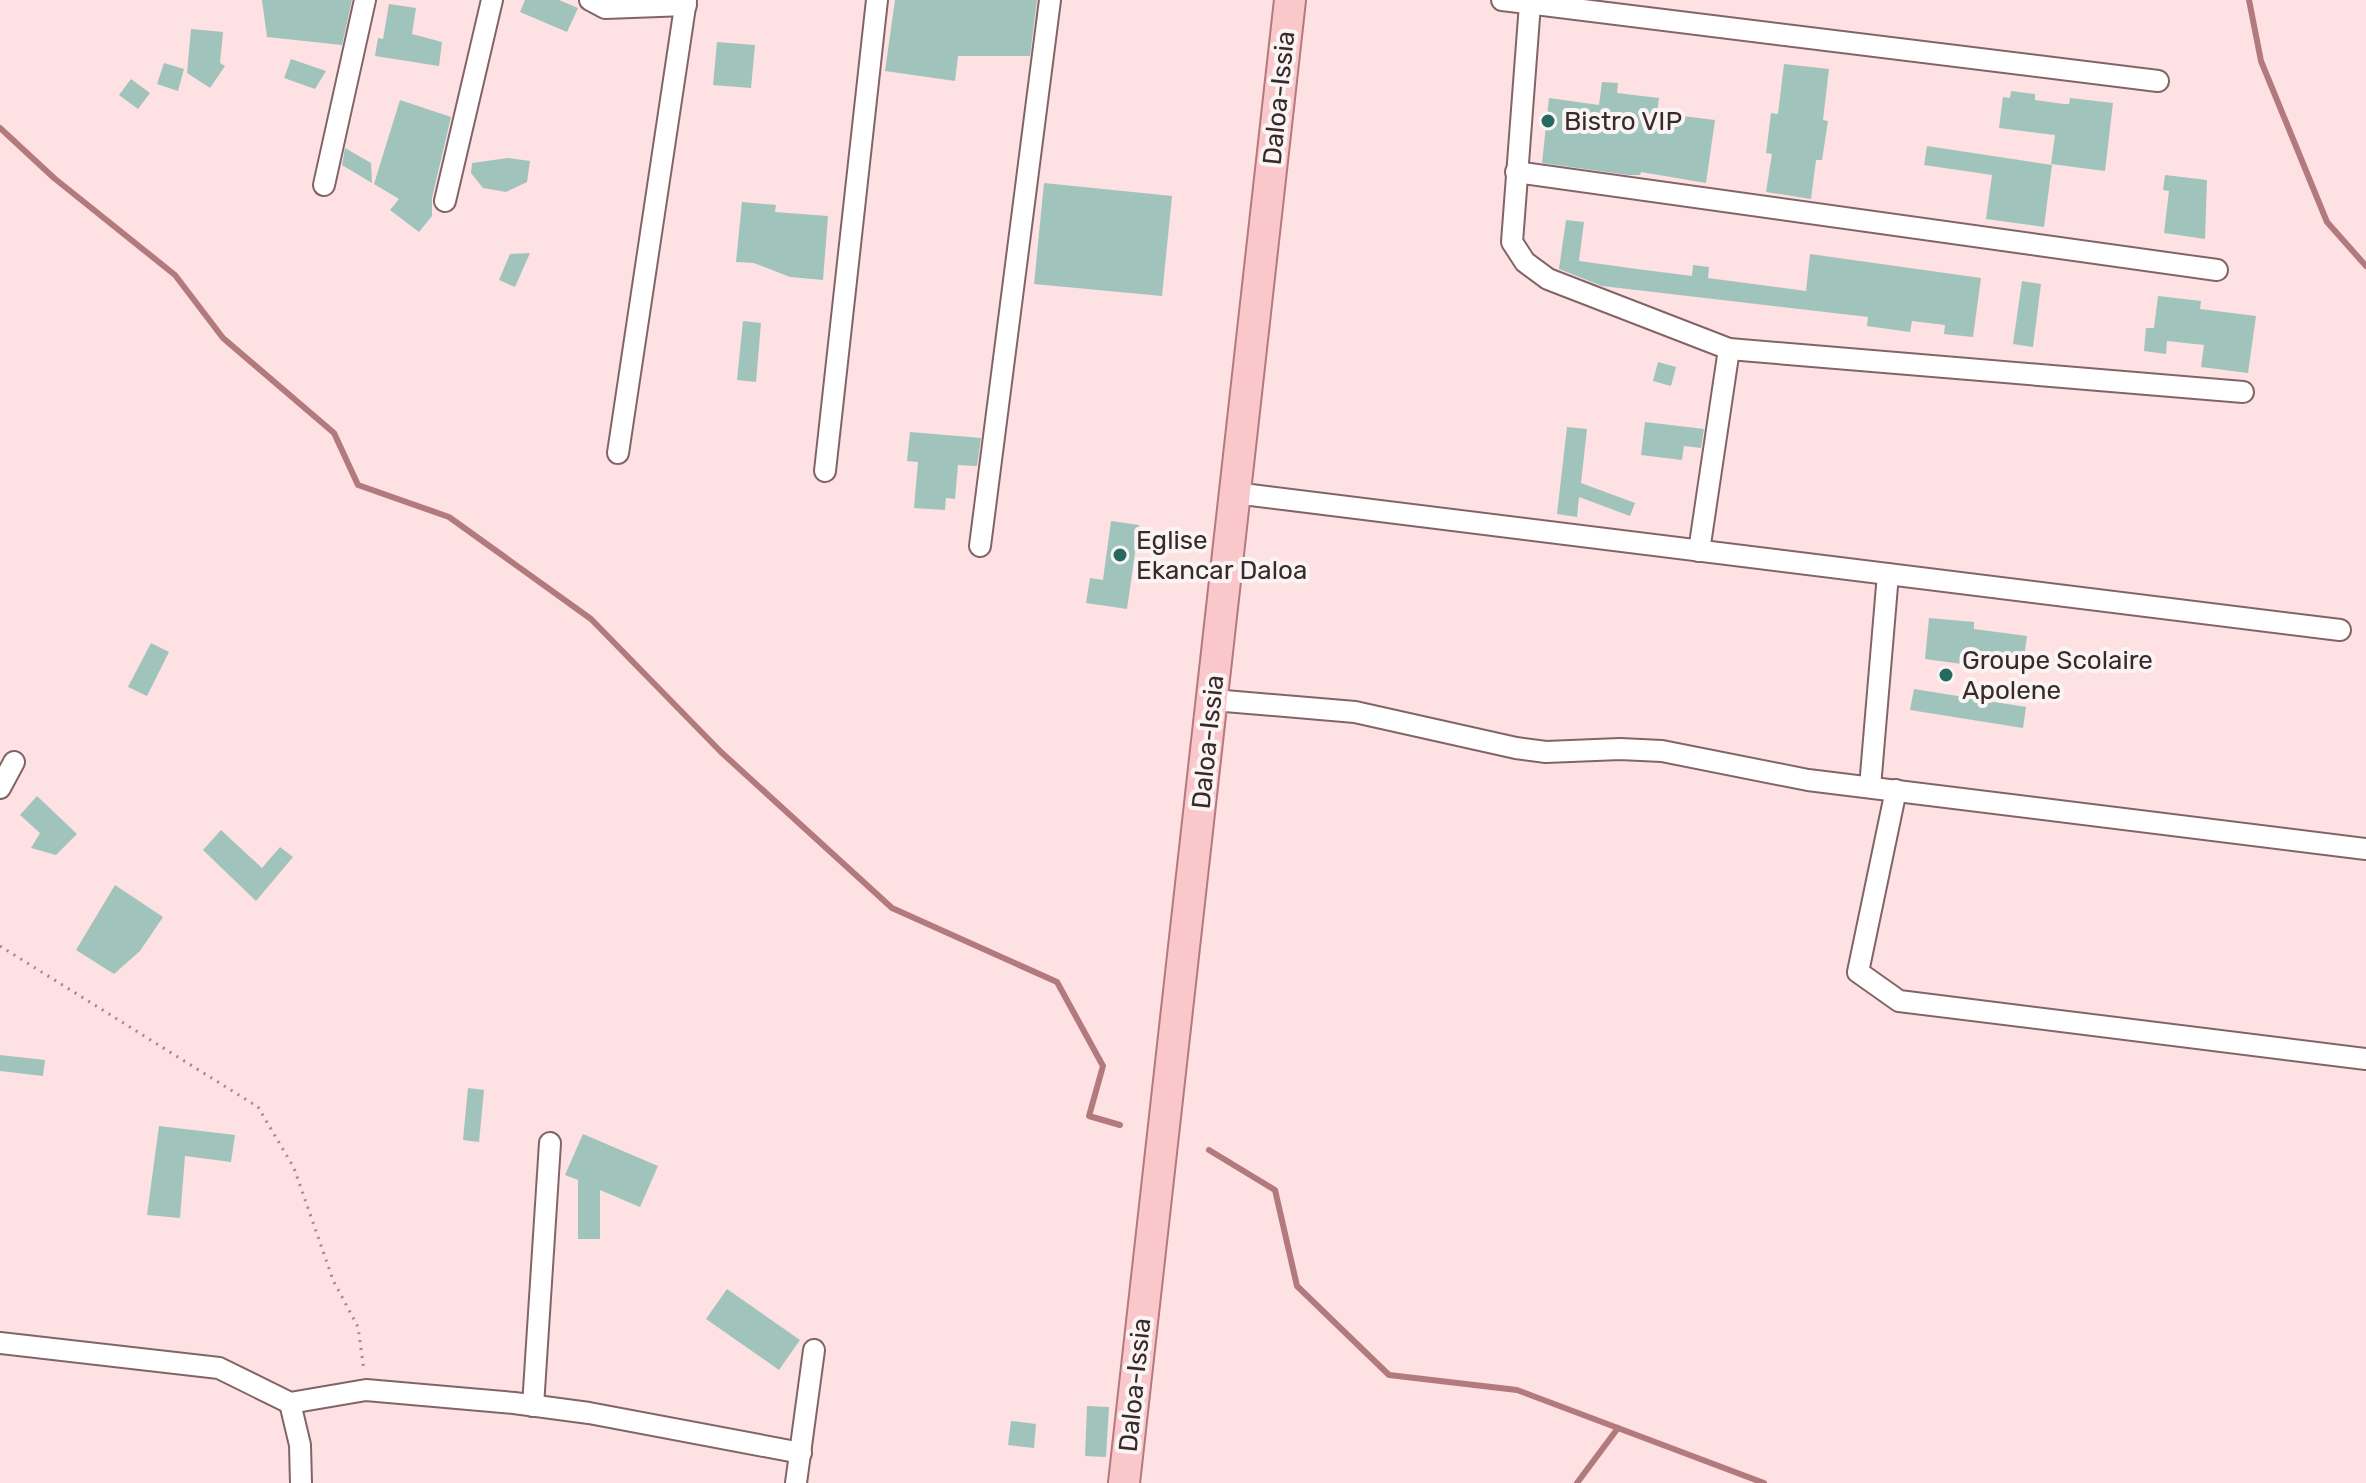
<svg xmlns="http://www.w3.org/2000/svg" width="2366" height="1483" viewBox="0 0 2366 1483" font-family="Rubik,sans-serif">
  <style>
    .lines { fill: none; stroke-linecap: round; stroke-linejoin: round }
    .stream { stroke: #b37a7e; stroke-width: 6 }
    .building { fill: #a0c4bc }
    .street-casing { stroke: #836466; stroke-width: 24 }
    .primary-casing { stroke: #b4797d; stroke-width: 34 }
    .path { stroke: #9f898a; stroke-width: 3; stroke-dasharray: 2 6; stroke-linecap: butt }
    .street { stroke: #fff; stroke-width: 20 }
    .primary { stroke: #fac8cb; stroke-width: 30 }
    .poi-dot { fill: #246a5f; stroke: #fbf4f4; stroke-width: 3 }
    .labels { text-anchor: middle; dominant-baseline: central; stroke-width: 8; stroke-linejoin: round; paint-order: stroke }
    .street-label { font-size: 26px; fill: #382a2b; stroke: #fbf4f4 }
    .poi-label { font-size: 26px; fill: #382a2b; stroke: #fbf4f4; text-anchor: start }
  </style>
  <rect width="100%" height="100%" fill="#fee1e2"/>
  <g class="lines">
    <g class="stream">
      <polyline points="2249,0 2261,61 2327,222 2366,266"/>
      <polyline points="0,128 54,178 175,275 223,338 334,433 358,485 449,517 591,619 721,752 892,908 1057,982 1103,1066 1089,1116 1120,1125"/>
      <polyline points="1209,1150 1275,1190 1297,1286 1389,1375 1517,1390 1764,1483"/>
      <polyline points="1577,1483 1618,1428"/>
    </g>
  </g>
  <g class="building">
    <polygon points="262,0 352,0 342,45 267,37"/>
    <polygon points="525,0 559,0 578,8 567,32 520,12"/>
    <polygon points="895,0 1037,0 1030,56 958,56 955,81 885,71"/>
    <polygon points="389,4 416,8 412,34 442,42 439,66 375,56 378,38 383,39"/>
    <polygon points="191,29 223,32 220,63 225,66 210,88 187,73"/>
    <polygon points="717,42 755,45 751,88 713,85"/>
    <polygon points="291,59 326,71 315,89 284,78"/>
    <polygon points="164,63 184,69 178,91 157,84"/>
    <polygon points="1784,64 1829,69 1823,120 1828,121 1822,160 1816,160 1811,199 1766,192 1772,154 1766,153 1771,113 1778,114"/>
    <polygon points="131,79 150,93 138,109 119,95"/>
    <polygon points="1602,82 1618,83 1617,93 1659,98 1657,113 1715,120 1706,183 1641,172 1640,175 1628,175 1542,163 1549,98 1599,105"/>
    <polygon points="2011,91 2035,94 2035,100 2064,104 2069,104 2070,98 2113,103 2105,171 2051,164 2055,135 1999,128 2003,97 2010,98"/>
    <polygon points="400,100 451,117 432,198 432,216 419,232 390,210 399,199 374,184"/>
    <polygon points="1927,146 2052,165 2044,227 1986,219 1992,175 1924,165"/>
    <polygon points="345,148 371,163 372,183 342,165"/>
    <polygon points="508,158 530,161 527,182 506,192 483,188 471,173 472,163"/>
    <polygon points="2165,175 2207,180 2205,239 2164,233 2169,191 2163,190"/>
    <polygon points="1044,183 1172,196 1162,296 1034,284"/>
    <polygon points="742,202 776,205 775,212 828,216 823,280 790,277 754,263 736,262"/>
    <polygon points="1566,220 1584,222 1579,261 1637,269 1692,276 1693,265 1709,267 1708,278 1806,291 1810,254 1981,278 1973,337 1944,334 1945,325 1912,321 1910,332 1867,326 1868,317 1602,286 1559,269"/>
    <polygon points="530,253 515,287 499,280 510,254"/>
    <polygon points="2022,281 2041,284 2033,347 2013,344"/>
    <polygon points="2158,296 2201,301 2200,309 2256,316 2248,373 2201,367 2204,345 2167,341 2166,354 2144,351 2146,328 2154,328"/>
    <polygon points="743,321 761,323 756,382 737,380"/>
    <polygon points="1658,362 1676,367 1671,386 1653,381"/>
    <polygon points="1645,422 1704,429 1701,448 1684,446 1682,460 1641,455"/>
    <polygon points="1567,427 1587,429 1581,483 1635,503 1630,516 1579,497 1577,517 1557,514"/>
    <polygon points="910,432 981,438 977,466 958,465 955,499 946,498 945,510 914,508 918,462 907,461"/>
    <polygon points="1111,521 1139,525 1127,609 1086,603 1090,578 1103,580"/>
    <polygon points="1929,618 1974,622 1974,629 2027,636 2022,672 1925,659"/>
    <polygon points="151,643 169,652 147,696 128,687"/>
    <polygon points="1914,689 2026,707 2023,728 1910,710"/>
    <polygon points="37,796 77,834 56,855 31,848 40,833 20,815"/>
    <polygon points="221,830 262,868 280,847 293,857 256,901 203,850"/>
    <polygon points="115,885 163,917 140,951 114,974 76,950"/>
    <polygon points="0,1055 45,1060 43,1076 0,1071"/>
    <polygon points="468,1088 484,1090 479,1142 463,1140"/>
    <polygon points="159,1126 235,1135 231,1162 185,1156 180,1218 147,1215"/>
    <polygon points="583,1134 658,1166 640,1207 600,1190 600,1239 578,1239 578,1180 565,1175"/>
    <polygon points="727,1289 800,1340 779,1370 706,1319"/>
    <polygon points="1087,1406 1109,1407 1106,1457 1085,1456"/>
    <polygon points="1011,1421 1036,1424 1034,1448 1008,1445"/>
  </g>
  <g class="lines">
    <g class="street-casing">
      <g id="street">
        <polyline points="590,0 605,8 686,5"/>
        <polyline points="1502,0 2158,81"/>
        <polyline points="1530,4 1512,242 1525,262 1548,279 1729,349 2243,392"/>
        <polyline points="1516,172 2217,270"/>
        <polyline points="324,185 365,0"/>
        <polyline points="445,201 492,0"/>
        <polyline points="618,453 686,0"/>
        <polyline points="825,471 877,0"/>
        <polyline points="1235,493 2340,630"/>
        <polyline points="980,546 1050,0"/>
        <polyline points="1699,551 1729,349"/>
        <polyline points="1213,700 1355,712 1516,748 1546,752 1620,749 1662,751 1808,780 2366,849"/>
        <polyline points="1870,787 1888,574"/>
        <polyline points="0,788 14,762"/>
        <polyline points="1896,790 1858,972 1899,1001 2366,1059"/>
        <polyline points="0,1343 219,1368 290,1403 366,1390 514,1403 589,1413 801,1453"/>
        <polyline points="290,1403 300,1445 301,1483"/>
        <polyline points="533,1406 550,1143"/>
        <polyline points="796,1483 814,1350"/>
      </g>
    </g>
    <g class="primary-casing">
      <polyline id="primary" points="1124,1483 1290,0"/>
    </g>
    <polyline class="path" points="0,946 258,1107 294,1168 333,1280 358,1327 364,1371"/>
    <use href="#street" class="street"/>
    <use href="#primary" class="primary"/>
  </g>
  <g class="poi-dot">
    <circle cx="1548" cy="121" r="8"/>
    <circle cx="1120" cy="555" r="8"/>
    <circle cx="1946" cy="675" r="8"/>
  </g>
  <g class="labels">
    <g class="street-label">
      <text transform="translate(1279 98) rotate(-84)">Daloa-Issia</text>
      <text transform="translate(1208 742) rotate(-84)">Daloa-Issia</text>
      <text transform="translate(1135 1385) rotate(-84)">Daloa-Issia</text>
    </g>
    <g class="poi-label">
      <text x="1564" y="121">Bistro VIP</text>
      <text x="1136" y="540">Eglise<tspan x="1136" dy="30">Ekancar Daloa</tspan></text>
      <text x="1962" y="660">Groupe Scolaire<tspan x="1962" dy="30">Apolene</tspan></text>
    </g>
  </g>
</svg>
